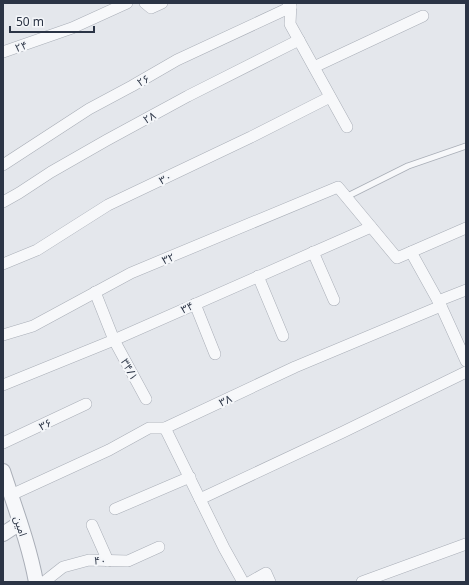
<svg xmlns="http://www.w3.org/2000/svg" width="469" height="585" viewBox="0 0 469 585" font-family="'Noto Sans','Noto Sans Arabic',sans-serif">
  <style>
    .lines { fill: none; stroke-linecap: round; stroke-linejoin: round }
    .service-casing { stroke: #a9aeb7; stroke-width: 7 }
    .minor-casing { stroke: #a9aeb7; stroke-width: 12 }
    .tertiary-casing { stroke: #a9aeb7; stroke-width: 16 }
    .service { stroke: #f7f8fa; stroke-width: 5.5 }
    .minor { stroke: #f7f8fa; stroke-width: 11 }
    .tertiary { stroke: #f7f8fa; stroke-width: 14 }
    .labels { text-anchor: middle; dominant-baseline: central; stroke-width: 4; stroke-linejoin: round; paint-order: stroke }
    .street-label { font-size: 11px; fill: #2b3445; stroke: #f4f6f9 }
  </style>
  <rect width="100%" height="100%" fill="#e4e7ec"/>
  <g class="lines">
    <g class="service-casing">
      <polyline id="service" points="346,197 408,166 466,146"/>
    </g>
    <g class="minor-casing">
      <g id="minor">
        <polyline points="145,3 151,8 162,3"/>
        <polyline points="291,3 290,24 347,127"/>
        <polyline points="3,52 72,28 127,3"/>
        <polyline points="314,67 423,16"/>
        <polyline points="3,165 89,109 132,86 177,60 291,7 288,3"/>
        <polyline points="3,202 19,193 51,172 107,140 188,96 299,40"/>
        <polyline points="313,252 334,300"/>
        <polyline points="411,252 441,306 466,361"/>
        <polyline points="3,264 37,250 108,205 251,137 330,97"/>
        <polyline points="258,276 283,336"/>
        <polyline points="95,292 114,340 146,399"/>
        <polyline points="438,301 466,290"/>
        <polyline points="195,304 215,354"/>
        <polyline points="3,335 33,326 131,273 338,187 397,258 466,228"/>
        <polyline points="3,385 114,340 371,227"/>
        <polyline points="165,428 224,548 243,582"/>
        <polyline points="3,443 86,404"/>
        <polyline points="11,495 109,450 149,428 165,428 295,367 441,306"/>
        <polyline points="200,499 343,432 466,372"/>
        <polyline points="115,509 190,477"/>
        <polyline points="92,525 108,561"/>
        <polyline points="44,582 63,567 89,560 128,561 159,547"/>
        <polyline points="250,582 266,573 270,582"/>
        <polyline points="362,582 466,544"/>
      </g>
    </g>
    <g class="tertiary-casing">
      <g id="tertiary">
        <path d="M3,471C15,508 29,544 36,582"/>
        <polyline points="3,534 20,523"/>
      </g>
    </g>
    <use href="#service" class="service"/>
    <use href="#minor" class="minor"/>
    <use href="#tertiary" class="tertiary"/>
  </g>
  <g class="labels">
    <g class="street-label">
      <text transform="translate(21 46) rotate(-19)">۲۴</text>
      <text transform="translate(143 80) rotate(-30)">۲۶</text>
      <text transform="translate(149 117) rotate(-29)">۲۸</text>
      <text transform="translate(165 178) rotate(-25)">۳۰</text>
      <text transform="translate(168 258) rotate(-23)">۳۲</text>
      <text transform="translate(187 307) rotate(-24)">۳۴</text>
      <text transform="translate(130 369) rotate(61)">۳۴/۱</text>
      <text transform="translate(225 400) rotate(-25)">۳۸</text>
      <text transform="translate(45 424) rotate(-25)">۳۶</text>
      <text transform="translate(21 526) rotate(73)">امین</text>
      <text transform="translate(100 560) rotate(1)">۴۰</text>
    </g>
  </g>
  <rect width="469" height="585" fill="none" stroke="#2b3445" stroke-width="8"/>
  <path d="M10 26v6h84v-6" fill="none" stroke="#2b3445" stroke-width="2"/>
  <text x="16" y="26" font-size="12" fill="#2b3445" stroke="#f4f6f9" stroke-width="3" paint-order="stroke">50 m</text>
</svg>
